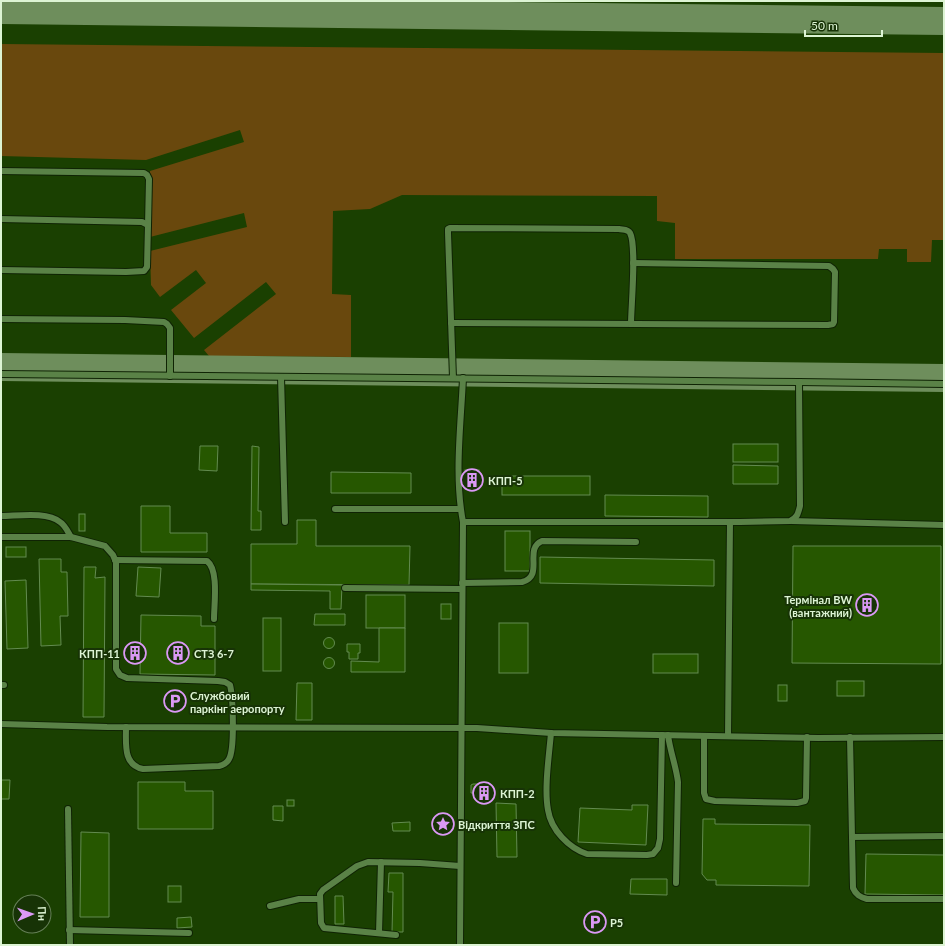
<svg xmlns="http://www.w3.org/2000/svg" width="945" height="946" viewBox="0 0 945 946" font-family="Lato,sans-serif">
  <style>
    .green { fill: #69480d }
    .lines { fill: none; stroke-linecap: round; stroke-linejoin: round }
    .taxiway { stroke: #6e8e5c; stroke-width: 28 }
    .building { fill: #265700; stroke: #638b50 }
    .lane-casing { stroke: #0f2304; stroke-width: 8 }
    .lane { stroke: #5a8247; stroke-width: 6 }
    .labels { text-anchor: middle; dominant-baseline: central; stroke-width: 4; stroke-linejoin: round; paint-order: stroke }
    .poi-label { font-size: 11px; font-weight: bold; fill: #ddf4d4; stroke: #173306; text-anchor: start }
  </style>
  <rect width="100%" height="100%" fill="#1a4001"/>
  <polygon class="green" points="1,44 944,53 944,240 932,240 931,262 907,262 907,249 879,249 878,259 675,259 675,223 657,221 657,196 402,195 370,209 333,211 332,294 351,295 351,357 209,356 204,350 276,294 266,282 194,338 171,310 206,283 196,270 160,297 151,285 150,251 247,227 244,213 150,237 150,171 244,142 240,130 146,160 1,156"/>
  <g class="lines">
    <g class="taxiway">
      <polyline points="1,10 944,21"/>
      <polyline points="1,367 944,378"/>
    </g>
  </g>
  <g class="building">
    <rect x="733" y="444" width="45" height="18"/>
    <polygon points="200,446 218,446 217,471 199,470"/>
    <polygon points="252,446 259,447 258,511 261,511 261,530 251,530"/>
    <polygon points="733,465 778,466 778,484 733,484"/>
    <rect x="465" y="470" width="14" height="19"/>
    <polygon points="331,472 411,473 411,493 331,493"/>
    <rect x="502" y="476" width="88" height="19"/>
    <polygon points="605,495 708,496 708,517 605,516"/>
    <polygon points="141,506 170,506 170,533 207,533 207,552 141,552"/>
    <rect x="79" y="514" width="6" height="17"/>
    <polygon points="297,520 316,520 316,546 410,546 409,585 251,584 251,544 297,544"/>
    <rect x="505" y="531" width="25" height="40"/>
    <polygon points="793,546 941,546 941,664 792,663"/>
    <rect x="6" y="547" width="20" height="10"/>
    <polygon points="540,557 714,560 714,586 540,583"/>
    <polygon points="39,559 61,559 61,572 67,572 68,616 60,616 61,645 41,646"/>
    <polygon points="84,567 96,567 95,578 105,577 104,717 83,717"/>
    <polygon points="138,567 161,568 159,597 136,596"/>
    <polygon points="26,580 28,648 7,649 5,581"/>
    <polygon points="251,584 342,585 341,609 330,609 330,591 251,590"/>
    <rect x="366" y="595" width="39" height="33"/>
    <rect x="441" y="604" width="10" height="15"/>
    <polygon points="315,614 345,614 345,625 314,625"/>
    <polygon points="141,615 201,616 201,626 215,626 215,675 140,674"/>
    <rect x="263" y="618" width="18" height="53"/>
    <rect x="499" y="623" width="29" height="50"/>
    <polygon points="379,628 405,628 405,672 351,672 351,661 379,662"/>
    <circle cx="329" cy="643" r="5.5"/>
    <rect x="130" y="644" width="10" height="18"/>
    <polygon points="347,644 360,644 360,653 358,653 358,659 349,659 349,652 347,652"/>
    <rect x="653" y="654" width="45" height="19"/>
    <circle cx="329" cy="663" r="5.5"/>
    <rect x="837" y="681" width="27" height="15"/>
    <polygon points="297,683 312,683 312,720 296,720"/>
    <rect x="778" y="685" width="9" height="16"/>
    <polygon points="1,780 10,780 9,799 1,799"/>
    <polygon points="138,782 185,782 185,791 213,791 213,829 138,829"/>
    <polygon points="473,784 487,784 488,801 480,801 480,793 471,793 471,785"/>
    <rect x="287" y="800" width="7" height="6"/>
    <polygon points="496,803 516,804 517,857 497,857"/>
    <polygon points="632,805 648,805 646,845 578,842 580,808 632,810"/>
    <polygon points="273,806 283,806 283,821 273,820"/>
    <polygon points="703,819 715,819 715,824 810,825 809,886 716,885 716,880 707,880 702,874"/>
    <polygon points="410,822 410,831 393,831 392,823"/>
    <polygon points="81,832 109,833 109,917 80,917"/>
    <polygon points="866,854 944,855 944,895 865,894"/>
    <polygon points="389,873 403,873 403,932 392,932 393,892 388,892"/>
    <polygon points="631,879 667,879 667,895 630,894"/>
    <rect x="168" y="886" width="13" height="16"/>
    <polygon points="335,896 343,896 344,924 335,924"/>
    <polygon points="191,917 192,927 177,928 177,918"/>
  </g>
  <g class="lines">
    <g class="lane-casing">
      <g id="lane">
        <polyline points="1,171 144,173 147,175 149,179 148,225"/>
        <polyline points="1,219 142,222 148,225 147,267 144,271 126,272 1,270"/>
        <polyline points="1,319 125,320 164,322 167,324 170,328 170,376"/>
        <polyline points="451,323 828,325 833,324 834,322 835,272 833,269 829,266 633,263"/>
        <path d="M1,374L799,382L800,506C798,514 797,518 790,521L740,522H463"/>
        <polyline points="281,377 285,522"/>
        <path d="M453,378L448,233V229L450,228L619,229C623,230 628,229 630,233C637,246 631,307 631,324"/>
        <polyline points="799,382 944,384"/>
        <polyline points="335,509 460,509"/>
        <path d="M1,516C17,516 47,511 60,522C65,525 68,532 71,537"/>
        <polyline points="792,521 944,525"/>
        <path d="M1,537H71L105,546L113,555L116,562V669L120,675L127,678L218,681L225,682L230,685C233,697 235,749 229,759C227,763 223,765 219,766L143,769C123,765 126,744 126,727"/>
        <path d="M115,560L207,561C219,570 214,604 214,619"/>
        <path d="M462,583L522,582C545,576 523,549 542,541L636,542"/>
        <polyline points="345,588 462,589"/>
        <polyline points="1,685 4,685"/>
        <polyline points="1,724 107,727 477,728 551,733 818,738 944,737"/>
        <path d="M551,733C549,756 544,789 548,810C551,830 569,848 587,854L647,855L653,854L658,848L660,839L662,735"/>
        <path d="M668,735C670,751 676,766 678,782L676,883"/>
        <polyline points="704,736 704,793 706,799 715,801 797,803 805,801 806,798 807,737"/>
        <polyline points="728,736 730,522"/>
        <path d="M850,737L853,888C856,895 860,897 867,899H944"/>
        <polyline points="68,809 70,945"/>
        <polyline points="852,837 944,836"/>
        <polyline points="270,906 299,899 319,899"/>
        <polyline points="69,930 189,933"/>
        <polyline points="379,933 381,862"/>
        <polyline points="396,935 324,928 321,923 320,894 323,890 357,866 368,862 420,863 460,866"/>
        <path d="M460,945L463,522C454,475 461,425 463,378"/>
      </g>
    </g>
    <use href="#lane" class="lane"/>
  </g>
  <defs>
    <g id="building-ring" transform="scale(1.15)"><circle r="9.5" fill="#173306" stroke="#db99f5" stroke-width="1.5"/><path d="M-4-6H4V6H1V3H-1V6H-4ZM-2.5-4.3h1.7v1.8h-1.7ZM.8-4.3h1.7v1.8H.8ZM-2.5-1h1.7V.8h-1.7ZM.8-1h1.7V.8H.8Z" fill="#db99f5"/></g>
    <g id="parking-ring" transform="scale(1.15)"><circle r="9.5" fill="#173306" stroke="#db99f5" stroke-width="1.5"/><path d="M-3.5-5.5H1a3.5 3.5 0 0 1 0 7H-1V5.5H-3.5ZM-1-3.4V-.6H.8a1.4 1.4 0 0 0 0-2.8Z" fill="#db99f5"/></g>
    <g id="sight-ring" transform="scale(1.15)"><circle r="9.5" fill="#173306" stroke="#db99f5" stroke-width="1.5"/><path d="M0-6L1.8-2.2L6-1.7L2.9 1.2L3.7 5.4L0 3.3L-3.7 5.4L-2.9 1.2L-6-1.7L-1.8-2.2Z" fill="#db99f5"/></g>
  </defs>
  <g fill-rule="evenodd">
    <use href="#building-ring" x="472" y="480"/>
    <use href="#building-ring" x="867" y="605"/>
    <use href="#building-ring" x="135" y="653"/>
    <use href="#building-ring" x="178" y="653"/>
    <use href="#parking-ring" x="175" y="701"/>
    <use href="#building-ring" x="484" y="793"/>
    <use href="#sight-ring" x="443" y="824"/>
    <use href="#parking-ring" x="595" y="922"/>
  </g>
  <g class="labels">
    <g class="poi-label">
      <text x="488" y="480">КПП-5</text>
      <text x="852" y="599" text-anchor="end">Термінал BW<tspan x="852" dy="13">(вантажний)</tspan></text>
      <text x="120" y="653" text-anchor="end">КПП-11</text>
      <text x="194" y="653">СТЗ 6-7</text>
      <text x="190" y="695">Службовий<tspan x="190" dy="13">паркінг аеропорту</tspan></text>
      <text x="500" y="793">КПП-2</text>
      <text x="458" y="824">Відкриття ЗПС</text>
      <text x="610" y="922">P5</text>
    </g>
  </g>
  <rect width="945" height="946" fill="none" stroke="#ddf4d4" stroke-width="4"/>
  <g transform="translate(32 914) rotate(88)"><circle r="19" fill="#173306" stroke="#668058"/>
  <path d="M0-3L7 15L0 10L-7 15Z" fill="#db99f5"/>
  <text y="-6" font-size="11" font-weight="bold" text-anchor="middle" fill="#ddf4d4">Пн</text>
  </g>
  <path d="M805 30v6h77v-6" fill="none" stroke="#ddf4d4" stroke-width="2"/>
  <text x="811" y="30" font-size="12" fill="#ddf4d4" stroke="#173306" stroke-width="3" paint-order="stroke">50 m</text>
</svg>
